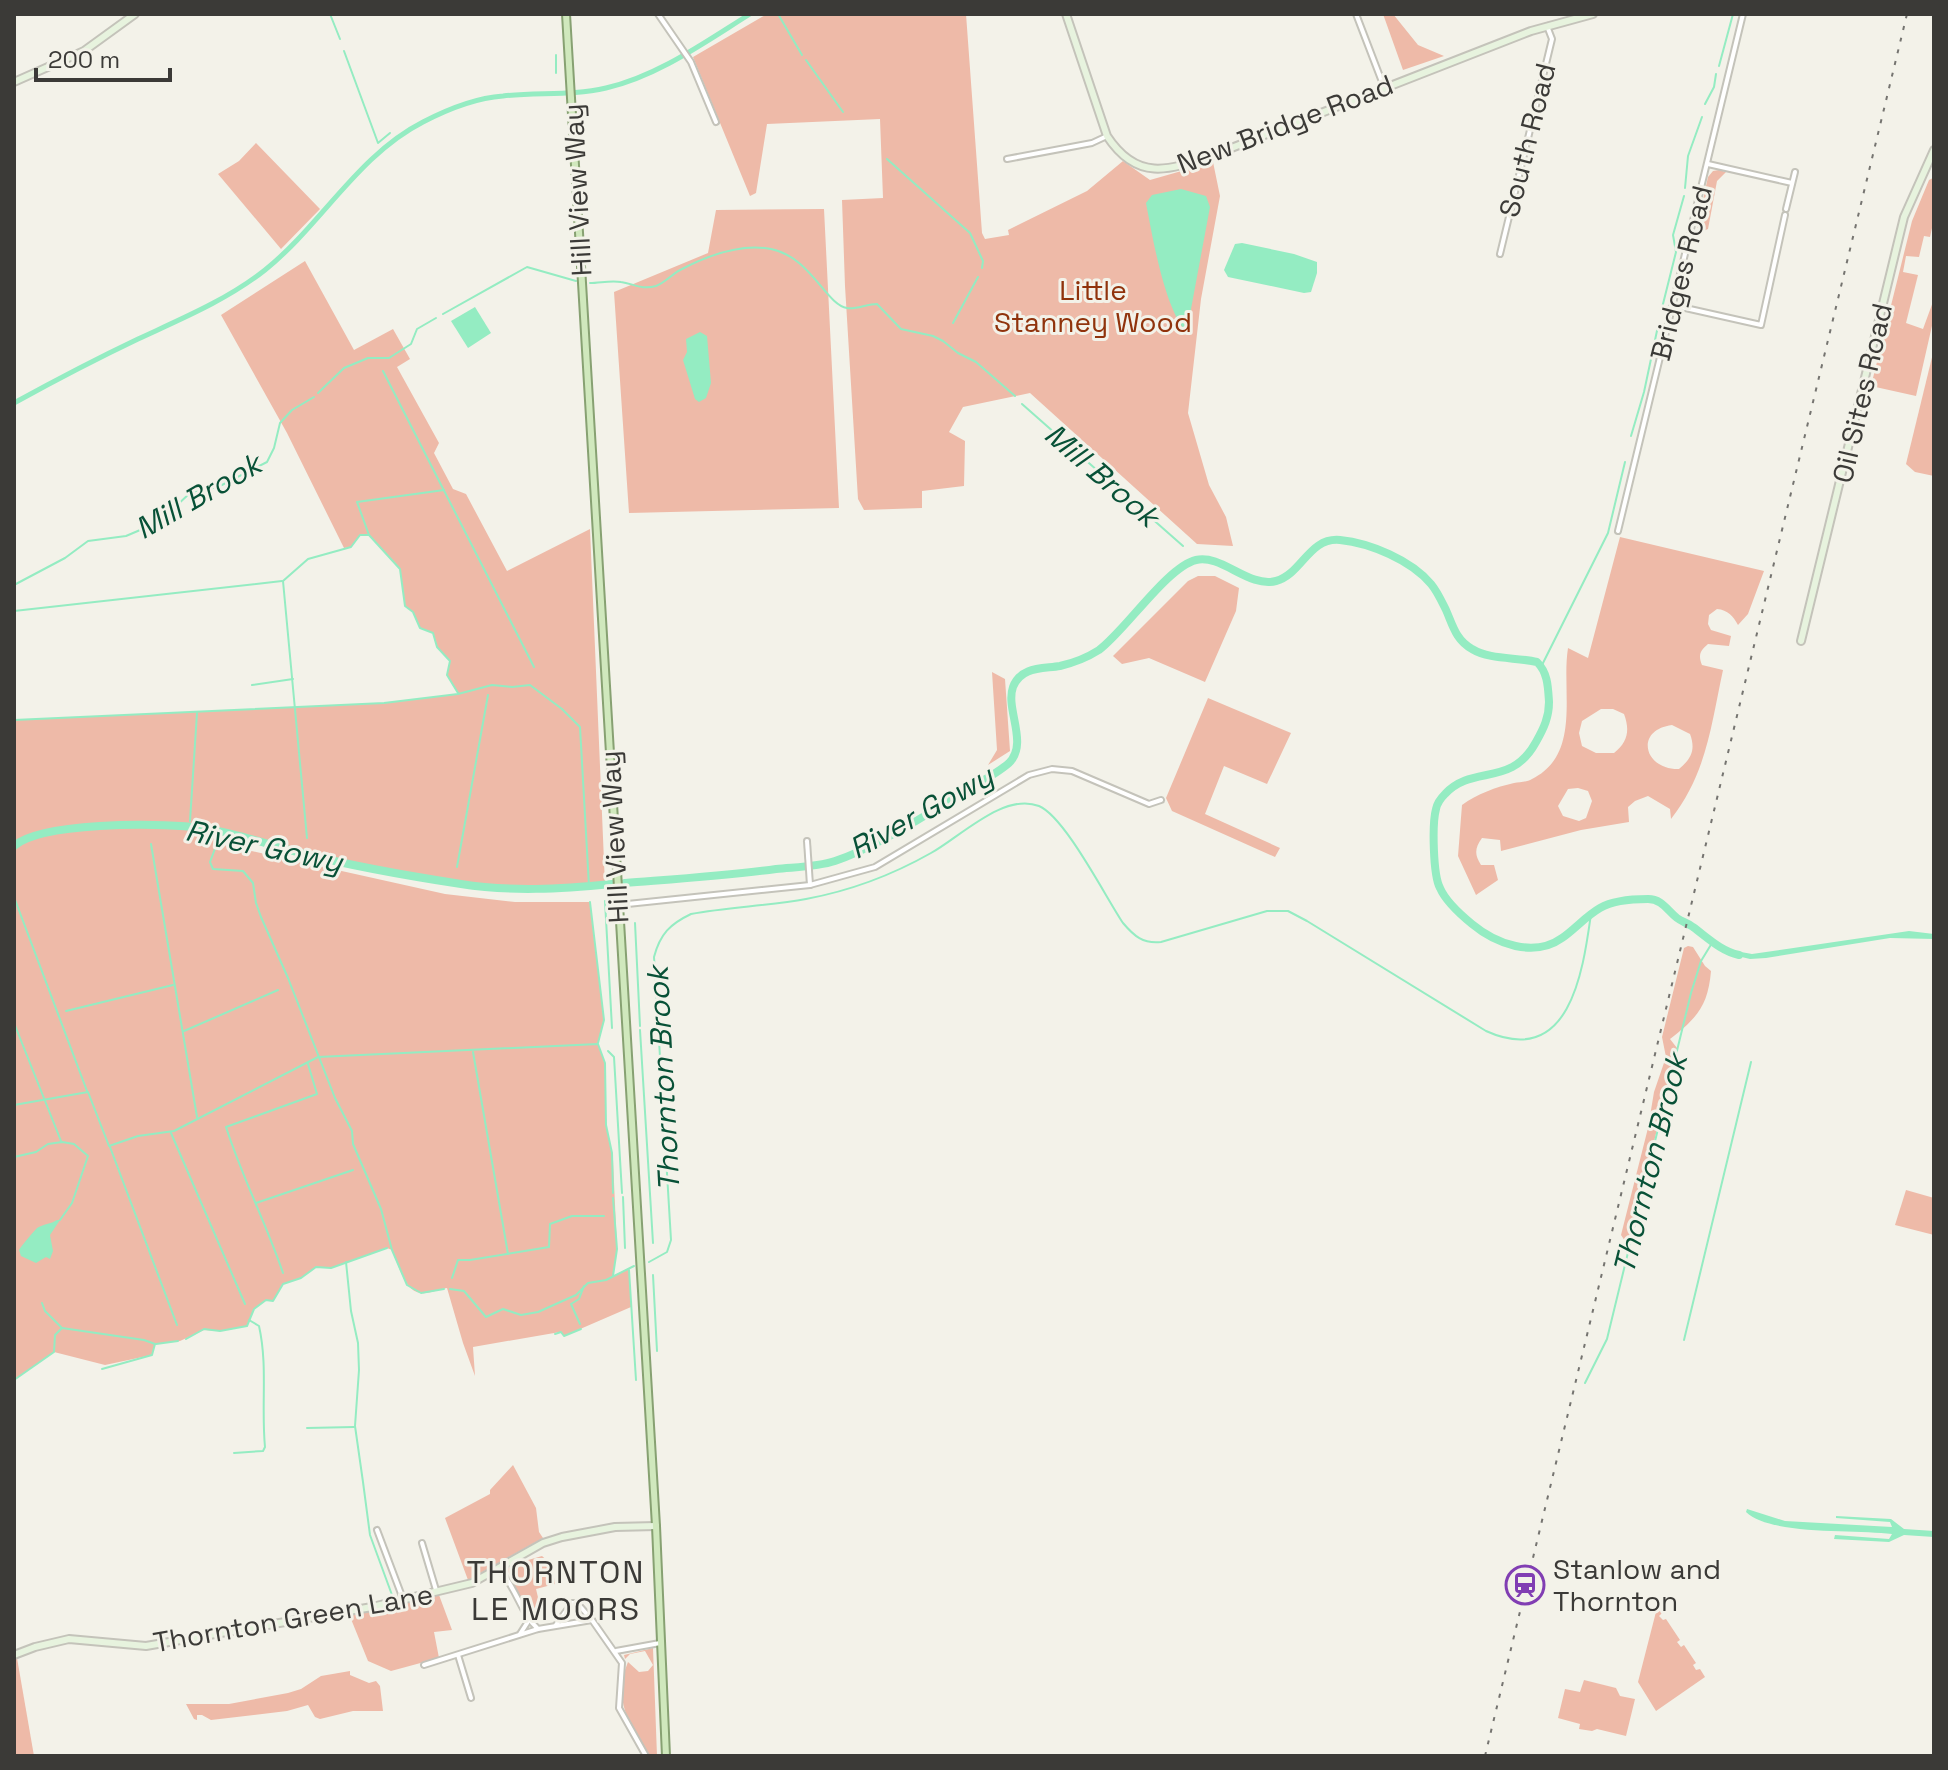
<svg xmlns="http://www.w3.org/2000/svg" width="1948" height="1770" viewBox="0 0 1948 1770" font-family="'Space Grotesk',sans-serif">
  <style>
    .green { fill: #eebaa8; fill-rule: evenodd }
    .water { fill: #94ecc2 }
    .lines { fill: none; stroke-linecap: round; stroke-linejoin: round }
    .stream { stroke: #94ecc2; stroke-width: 2 }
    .canal { stroke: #94ecc2; stroke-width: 5 }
    .river { stroke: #94ecc2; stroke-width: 8 }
    .street-casing { stroke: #c4c3ba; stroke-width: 8 }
    .secondary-casing { stroke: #c4c3ba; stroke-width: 10 }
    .primary-casing { stroke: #87a172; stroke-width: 10 }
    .street { stroke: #fff; stroke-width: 4 }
    .secondary { stroke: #e7f3de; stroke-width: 6 }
    .primary { stroke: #d0e8bd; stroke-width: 6 }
    .rail { stroke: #757470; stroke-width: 2; stroke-dasharray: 4 8; stroke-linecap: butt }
    .labels { text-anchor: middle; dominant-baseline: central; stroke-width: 6; stroke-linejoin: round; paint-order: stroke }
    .street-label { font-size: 28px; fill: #3b3a37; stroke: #f3f2e9 }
    .park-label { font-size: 28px; fill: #90330c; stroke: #f3f2e9 }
    .poi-label { font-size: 28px; fill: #3b3a37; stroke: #f3f2e9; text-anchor: start }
    .water-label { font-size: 30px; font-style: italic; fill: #085137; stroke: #f3f2e9 }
    .quarter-label { font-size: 32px; letter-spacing: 2px; fill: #3b3a37; stroke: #f3f2e9 }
  </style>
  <rect width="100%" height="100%" fill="#f3f2e9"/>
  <g class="green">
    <polygon points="767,14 966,14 982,233 985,239 1009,235 1008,230 1087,191 1123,161 1150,180 1213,162 1220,196 1201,299 1188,413 1209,485 1226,517 1233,546 1197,544 1030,393 963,407 949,432 965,441 964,486 922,491 922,508 864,510 858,499 845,286 842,200 883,198 880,119 767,124 756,193 750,196 693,57"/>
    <polygon points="1383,14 1393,14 1418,45 1444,56 1403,70"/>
    <polygon points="256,143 320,209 281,249 218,174 239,161"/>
    <polygon points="1719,170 1726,172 1717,181 1708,229 1701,232 1697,227 1708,177 1713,171"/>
    <polygon points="1933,178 1934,219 1930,237 1924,236 1919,257 1906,256 1903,272 1918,275 1906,323 1923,329 1934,299 1934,317 1916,396 1871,386 1912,221 1929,180"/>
    <polygon points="824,209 839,508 629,513 614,292 708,253 716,210"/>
    <path d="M305,261L354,350L393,329L410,359L397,367L439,443L434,453L453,489L466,494L507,571L590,529L605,885L518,891L462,884L330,860L218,833L216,843L445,894L515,902H590L604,1020L598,1044L605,1063L606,1125L613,1160L617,1249L613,1276L629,1268L631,1307L564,1336L560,1332L473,1347L475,1376L463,1343L447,1288C439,1289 429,1294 421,1293C404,1292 398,1262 392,1250L387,1248L331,1268L316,1267L301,1278L283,1284L273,1301L266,1300L254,1309L247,1326L220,1331L204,1330L180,1341L155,1344L152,1355L105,1365L54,1352L14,1380V720L384,703L458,694L447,675L450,660L437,647L433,633L420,628L413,612L405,606L400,568L369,535H360L351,547L344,548L287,433L221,315Z"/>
    <polygon points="1934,349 1934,476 1915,472 1906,464"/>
    <path d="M1620,537L1764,571L1748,614L1738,625C1733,616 1728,610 1717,609L1709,615L1708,624L1711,630L1731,636L1729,646L1708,644C1700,651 1698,655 1702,665L1723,670C1711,725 1707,773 1671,819L1670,809L1648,796L1635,801L1628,807L1629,822L1581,830L1501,851L1500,840L1482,838C1475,848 1474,854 1481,865H1494L1498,880L1476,895L1458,856L1462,805C1477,794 1496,787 1514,783C1520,782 1527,782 1532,779C1582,754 1561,691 1568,648L1588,658ZM1601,709H1613L1624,714C1630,730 1628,742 1614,753H1596L1582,746L1579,733L1582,721ZM1672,725L1690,734C1696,750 1691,759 1679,769C1644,770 1634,730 1672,725ZM1578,788L1588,791L1592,801L1586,818L1579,821L1563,816L1558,806L1568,789Z"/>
    <polygon points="1198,576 1215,576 1239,588 1236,611 1205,682 1149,658 1122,664 1113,656 1188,581"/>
    <polygon points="992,672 1005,679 1010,751 988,765 997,750"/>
    <polygon points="1208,698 1291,733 1267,784 1224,766 1205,814 1280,848 1275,857 1172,811 1166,798"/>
    <path d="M1688,946L1693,947L1705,966L1711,971C1708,1006 1697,1018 1670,1039L1677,1048L1633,1227L1629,1241H1625L1621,1235L1648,1128L1654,1092L1666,1057L1662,1037L1684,948Z"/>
    <polygon points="1906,1190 1934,1198 1934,1235 1895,1225"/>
    <polygon points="513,1465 536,1508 539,1532 543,1538 468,1580 445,1518 490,1494 490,1490"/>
    <polygon points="542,1556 552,1565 555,1584 536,1589 541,1610 532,1612 519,1596 507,1569 518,1563"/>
    <polygon points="439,1595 452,1630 434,1632 439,1658 391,1671 368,1661 351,1619 353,1613"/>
    <polygon points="1657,1608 1662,1613 1659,1616 1663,1620 1666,1619 1680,1640 1677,1642 1681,1647 1684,1645 1696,1663 1693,1665 1696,1670 1700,1669 1705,1677 1656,1711 1638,1682"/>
    <path d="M653,1648L657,1756H648C630,1724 612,1700 628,1662L639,1672L648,1671L653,1665L645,1651L630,1654L625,1659L624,1655Z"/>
    <polygon points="17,1658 34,1756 14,1756 14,1659"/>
    <polygon points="350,1671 350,1675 369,1683 376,1681 380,1686 383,1711 353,1711 320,1719 315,1717 308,1705 287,1711 211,1720 202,1715 197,1715 197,1720 194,1719 186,1704 229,1704 288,1693 301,1689 321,1676"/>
    <polygon points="1584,1680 1616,1688 1620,1696 1635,1699 1626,1736 1597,1729 1592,1731 1579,1729 1580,1724 1558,1718 1565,1689 1580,1692"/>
  </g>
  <g class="water">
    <path d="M1181,189L1206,196L1210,207L1191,309L1192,325L1188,333C1165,313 1152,234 1146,203L1152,195Z"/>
    <polygon points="1242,243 1294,254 1317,262 1317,273 1311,292 1304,293 1228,277 1224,270 1235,244"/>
    <polygon points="475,307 491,333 468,348 451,321"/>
    <polygon points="700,332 707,336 711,383 706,398 699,402 695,399 683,360 687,352 686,339"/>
    <polygon points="1909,931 1934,934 1934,939 1890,938 1766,958 1750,959 1729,954 1730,950 1752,954"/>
    <path d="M57,1220H60L50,1235L53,1251L50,1259L46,1257L36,1263L21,1256L19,1250C22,1245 33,1232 37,1228C43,1224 51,1224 57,1220Z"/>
    <path d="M1747,1509L1785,1521L1892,1527L1890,1522L1836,1518V1516L1891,1519L1904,1529L1934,1531V1537L1904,1535L1889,1542L1834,1539L1835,1535L1889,1539L1892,1534C1857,1529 1771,1536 1746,1512Z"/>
  </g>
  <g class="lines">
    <g class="stream">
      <polyline points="330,14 340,39"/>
      <polyline points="778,14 802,55"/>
      <polyline points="344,51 378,143 390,133"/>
      <polyline points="556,55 556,73"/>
      <polyline points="806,60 843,112"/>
      <polyline points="1719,66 1733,14"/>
      <polyline points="1705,104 1714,87 1716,74"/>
      <polyline points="887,159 970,233 983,261 982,268"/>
      <polyline points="1685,188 1688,156 1702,117"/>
      <path d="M590,283C600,283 611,280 621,282C634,284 642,290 656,286C666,282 673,273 682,269C709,255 741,243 771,249C811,257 826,305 847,308C855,310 867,304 877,304L901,329L933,336L943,341L958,353L976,362L1015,396"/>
      <polyline points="1662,308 1676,252 1673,235 1684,196"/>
      <polyline points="443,314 527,267 576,281"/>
      <polyline points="953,323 978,277"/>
      <polyline points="383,371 534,667"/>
      <polyline points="318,393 344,368 368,358 389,358 411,344 417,329 436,318"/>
      <polyline points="1022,404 1183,546"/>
      <polyline points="1631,436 1644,392 1658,326"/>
      <polyline points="444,490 357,502 369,535 400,569 405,606 413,612 420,628 433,633 437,647 450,661 447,675 458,693"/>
      <polyline points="14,585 65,558 88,541 126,536 159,522 190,493 218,487 267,462 274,448 280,423 292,410 314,397"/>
      <polyline points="14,611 282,581"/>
      <polyline points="1541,667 1608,533 1625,462"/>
      <polyline points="252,685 293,679"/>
      <polyline points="14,720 384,703 458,694 492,685 512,687 530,685 562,709 580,727 589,886"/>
      <polyline points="190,821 197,713"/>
      <polyline points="307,838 283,581 308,559 351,547 360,535 369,535"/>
      <polyline points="151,844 197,1117"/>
      <polyline points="216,846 210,862 213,869 243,871 253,883 256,903 261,917 288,978 335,1098 352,1131 353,1144 381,1209 392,1250 407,1285 421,1293 444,1289"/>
      <polyline points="457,867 488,695"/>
      <polyline points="14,897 87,1091"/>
      <polyline points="605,901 612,1028"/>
      <polyline points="590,902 604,1020 598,1043"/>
      <polyline points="635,923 640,1026"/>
      <polyline points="66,1011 173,985"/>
      <polyline points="14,1023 61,1141"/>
      <polyline points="640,1030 653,1243"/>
      <polyline points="184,1031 278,990"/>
      <polyline points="608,1051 614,1057 622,1193"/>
      <polyline points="473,1052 508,1254"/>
      <polyline points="14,1105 88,1092 109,1146 138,1136 174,1131 318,1057 598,1044 605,1063 606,1125 612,1153 613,1193"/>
      <polyline points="171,1133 245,1304"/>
      <polyline points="110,1147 177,1325"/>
      <polyline points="14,1157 36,1152 48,1144 62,1142 74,1144 88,1156 72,1203 60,1220"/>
      <polyline points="623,1197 625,1248"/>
      <polyline points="256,1203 353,1170"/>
      <polyline points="346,1262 351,1311 358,1343 359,1370 355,1426 363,1482 370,1535 392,1595"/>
      <path d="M649,1262L667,1252L671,1240L654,957C660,934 670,924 691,914C729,907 768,906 806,899C849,891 894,874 931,853C960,837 1004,792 1039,806C1065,817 1105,896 1123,923C1134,936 1143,944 1161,942L1267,911H1288L1307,921L1486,1031C1570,1069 1583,971 1591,914"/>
      <polyline points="629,1270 636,1380"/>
      <path d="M283,1273C266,1223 242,1177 226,1127L317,1094L308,1064"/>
      <polyline points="653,1275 657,1351"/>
      <polyline points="613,1276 617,1249 613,1198"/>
      <polyline points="452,1278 458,1260 470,1260 549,1247 550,1224 572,1216 604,1216"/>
      <polyline points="450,1289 464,1291 486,1317 503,1309 521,1315 538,1312 576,1295 588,1283 606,1280 634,1266"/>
      <polyline points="42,1303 45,1311 61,1327"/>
      <polyline points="580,1324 571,1304 579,1299 584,1286"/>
      <polyline points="555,1334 561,1332 564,1336 581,1329"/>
      <polyline points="186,1339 204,1329 220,1331 247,1326 254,1309 266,1300 273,1301 283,1284 301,1278 316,1267 331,1268 387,1248"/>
      <polyline points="1684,1340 1751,1062"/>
      <polyline points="156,1344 178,1341"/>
      <polyline points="14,1380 54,1352 55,1335 62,1328 144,1340 155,1344 152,1355 102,1369"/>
      <polyline points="1585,1383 1607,1339 1691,993 1701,961 1712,943"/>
      <polyline points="307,1428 354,1427"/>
      <path d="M234,1453L263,1451L265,1447C261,1406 268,1366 259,1326L249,1320"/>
    </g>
    <path class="canal" d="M14,403C54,381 96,359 138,339C181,319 227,300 265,270C321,225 358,155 423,122C448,109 475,98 503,96C537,92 572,96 606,88C658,76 705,42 750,14"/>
    <g class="river">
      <path d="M14,846C41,822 156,823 193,827C230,831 269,845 305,854C356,867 409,876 461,884C511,892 561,889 612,884"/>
      <path d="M625,883C676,879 726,876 776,869C795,867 817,867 835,861C874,848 919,820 953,798C970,787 993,777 1009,763C1029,743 1005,709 1013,687C1021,666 1043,669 1060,666C1073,663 1088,657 1099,650C1125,631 1167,567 1196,560C1222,554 1248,588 1276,581C1302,574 1309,537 1340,540C1370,543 1411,560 1431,584C1437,591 1442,602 1446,610C1453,626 1456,640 1472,649C1490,660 1516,657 1537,662C1548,673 1548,687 1549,702C1549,717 1544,728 1536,742C1511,788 1473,764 1445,794C1441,798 1437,804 1436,809C1432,824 1433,875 1440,888C1446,902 1461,915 1472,924C1496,944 1534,958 1562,938C1575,929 1586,916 1600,908C1612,901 1633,899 1648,899C1662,899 1667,910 1677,918C1682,922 1688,923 1693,927C1708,938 1721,951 1739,955"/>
    </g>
    <g class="street-casing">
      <g id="street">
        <polyline points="658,14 691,62 716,122"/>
        <polyline points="1356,14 1384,87"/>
        <polyline points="1007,159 1092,143 1107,136"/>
        <polyline points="1708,164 1792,183"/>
        <polyline points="1786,209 1795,172"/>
        <polyline points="1500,254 1552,39 1547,26"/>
        <polyline points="1672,305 1761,325 1785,215"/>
        <polyline points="1618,531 1743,14"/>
        <polyline points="807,841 810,885"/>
        <polyline points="618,905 810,885 875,867 1029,775 1052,769 1072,771 1149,804 1161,800"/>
        <polyline points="377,1530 403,1599"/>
        <polyline points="422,1543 436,1590"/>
        <path d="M499,1569C516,1587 520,1612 538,1629"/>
        <polyline points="556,1625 572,1603 577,1603 592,1620"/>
        <polyline points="520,1634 529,1620"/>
        <polyline points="616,1651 660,1643"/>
        <polyline points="458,1655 471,1698"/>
        <polyline points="424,1665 538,1629 592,1620 622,1663 619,1708 646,1756"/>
      </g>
    </g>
    <g class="secondary-casing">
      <g id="secondary">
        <path d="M1066,14L1107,136C1138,183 1170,170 1216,154L1531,31L1593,14"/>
        <polyline points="14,82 84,51 135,14"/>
        <polyline points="1801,641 1904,217 1934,150"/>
        <polyline points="14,1655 35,1647 69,1639 146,1646 372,1607 472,1583 543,1543 562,1537 615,1527 656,1526"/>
      </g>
    </g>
    <g class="primary-casing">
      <polyline id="primary" points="566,14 656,1526 666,1756"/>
    </g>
    <use href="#street" class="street"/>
    <use href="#secondary" class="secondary"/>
    <use href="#primary" class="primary"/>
    <polyline class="rail" points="1485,1756 1907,14"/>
  </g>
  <defs>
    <g id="station-ring" transform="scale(2)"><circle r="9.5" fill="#f3f2e9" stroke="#813eb3" stroke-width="1.5"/><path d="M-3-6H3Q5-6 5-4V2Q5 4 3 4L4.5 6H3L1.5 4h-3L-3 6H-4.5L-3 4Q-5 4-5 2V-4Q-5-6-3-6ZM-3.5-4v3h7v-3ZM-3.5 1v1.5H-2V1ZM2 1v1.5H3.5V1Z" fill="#813eb3"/></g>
  </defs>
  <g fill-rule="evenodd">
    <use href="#station-ring" x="1525" y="1585"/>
  </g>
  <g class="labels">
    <g class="street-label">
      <text transform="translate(1285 124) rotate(-21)">New Bridge Road</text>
      <text transform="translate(1527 140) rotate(-76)">South Road</text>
      <text transform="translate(577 190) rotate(-93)">Hill View Way</text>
      <text transform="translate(1681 273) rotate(-76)">Bridges Road</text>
      <text transform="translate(1862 393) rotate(-77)">Oil Sites Road</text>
      <text transform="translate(614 837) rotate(-93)">Hill View Way</text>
      <text transform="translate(293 1618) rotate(-10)">Thornton Green Lane</text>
    </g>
    <g class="park-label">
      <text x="1093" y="290">Little<tspan x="1093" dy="32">Stanney Wood</tspan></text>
    </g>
    <g class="poi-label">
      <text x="1553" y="1569">Stanlow and<tspan x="1553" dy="32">Thornton</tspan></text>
    </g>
    <g class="water-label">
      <text transform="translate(1102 475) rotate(41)">Mill Brook</text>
      <text transform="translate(198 496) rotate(-30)">Mill Brook</text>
      <text transform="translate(921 812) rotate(-29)">River Gowy</text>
      <text transform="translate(264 846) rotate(12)">River Gowy</text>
      <text transform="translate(663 1079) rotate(-93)">Thornton Brook</text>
      <text transform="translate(1650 1164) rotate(-76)">Thornton Brook</text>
    </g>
    <g class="quarter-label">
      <text x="556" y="1572">THORNTON<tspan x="556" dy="37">LE MOORS</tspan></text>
    </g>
  </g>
  <rect width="1948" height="1770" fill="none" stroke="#3b3a37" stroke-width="32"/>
  <path d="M36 68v12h134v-12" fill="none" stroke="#3b3a37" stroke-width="4"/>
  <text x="48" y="68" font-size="24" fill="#3b3a37" stroke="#f3f2e9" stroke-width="6" paint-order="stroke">200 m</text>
</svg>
